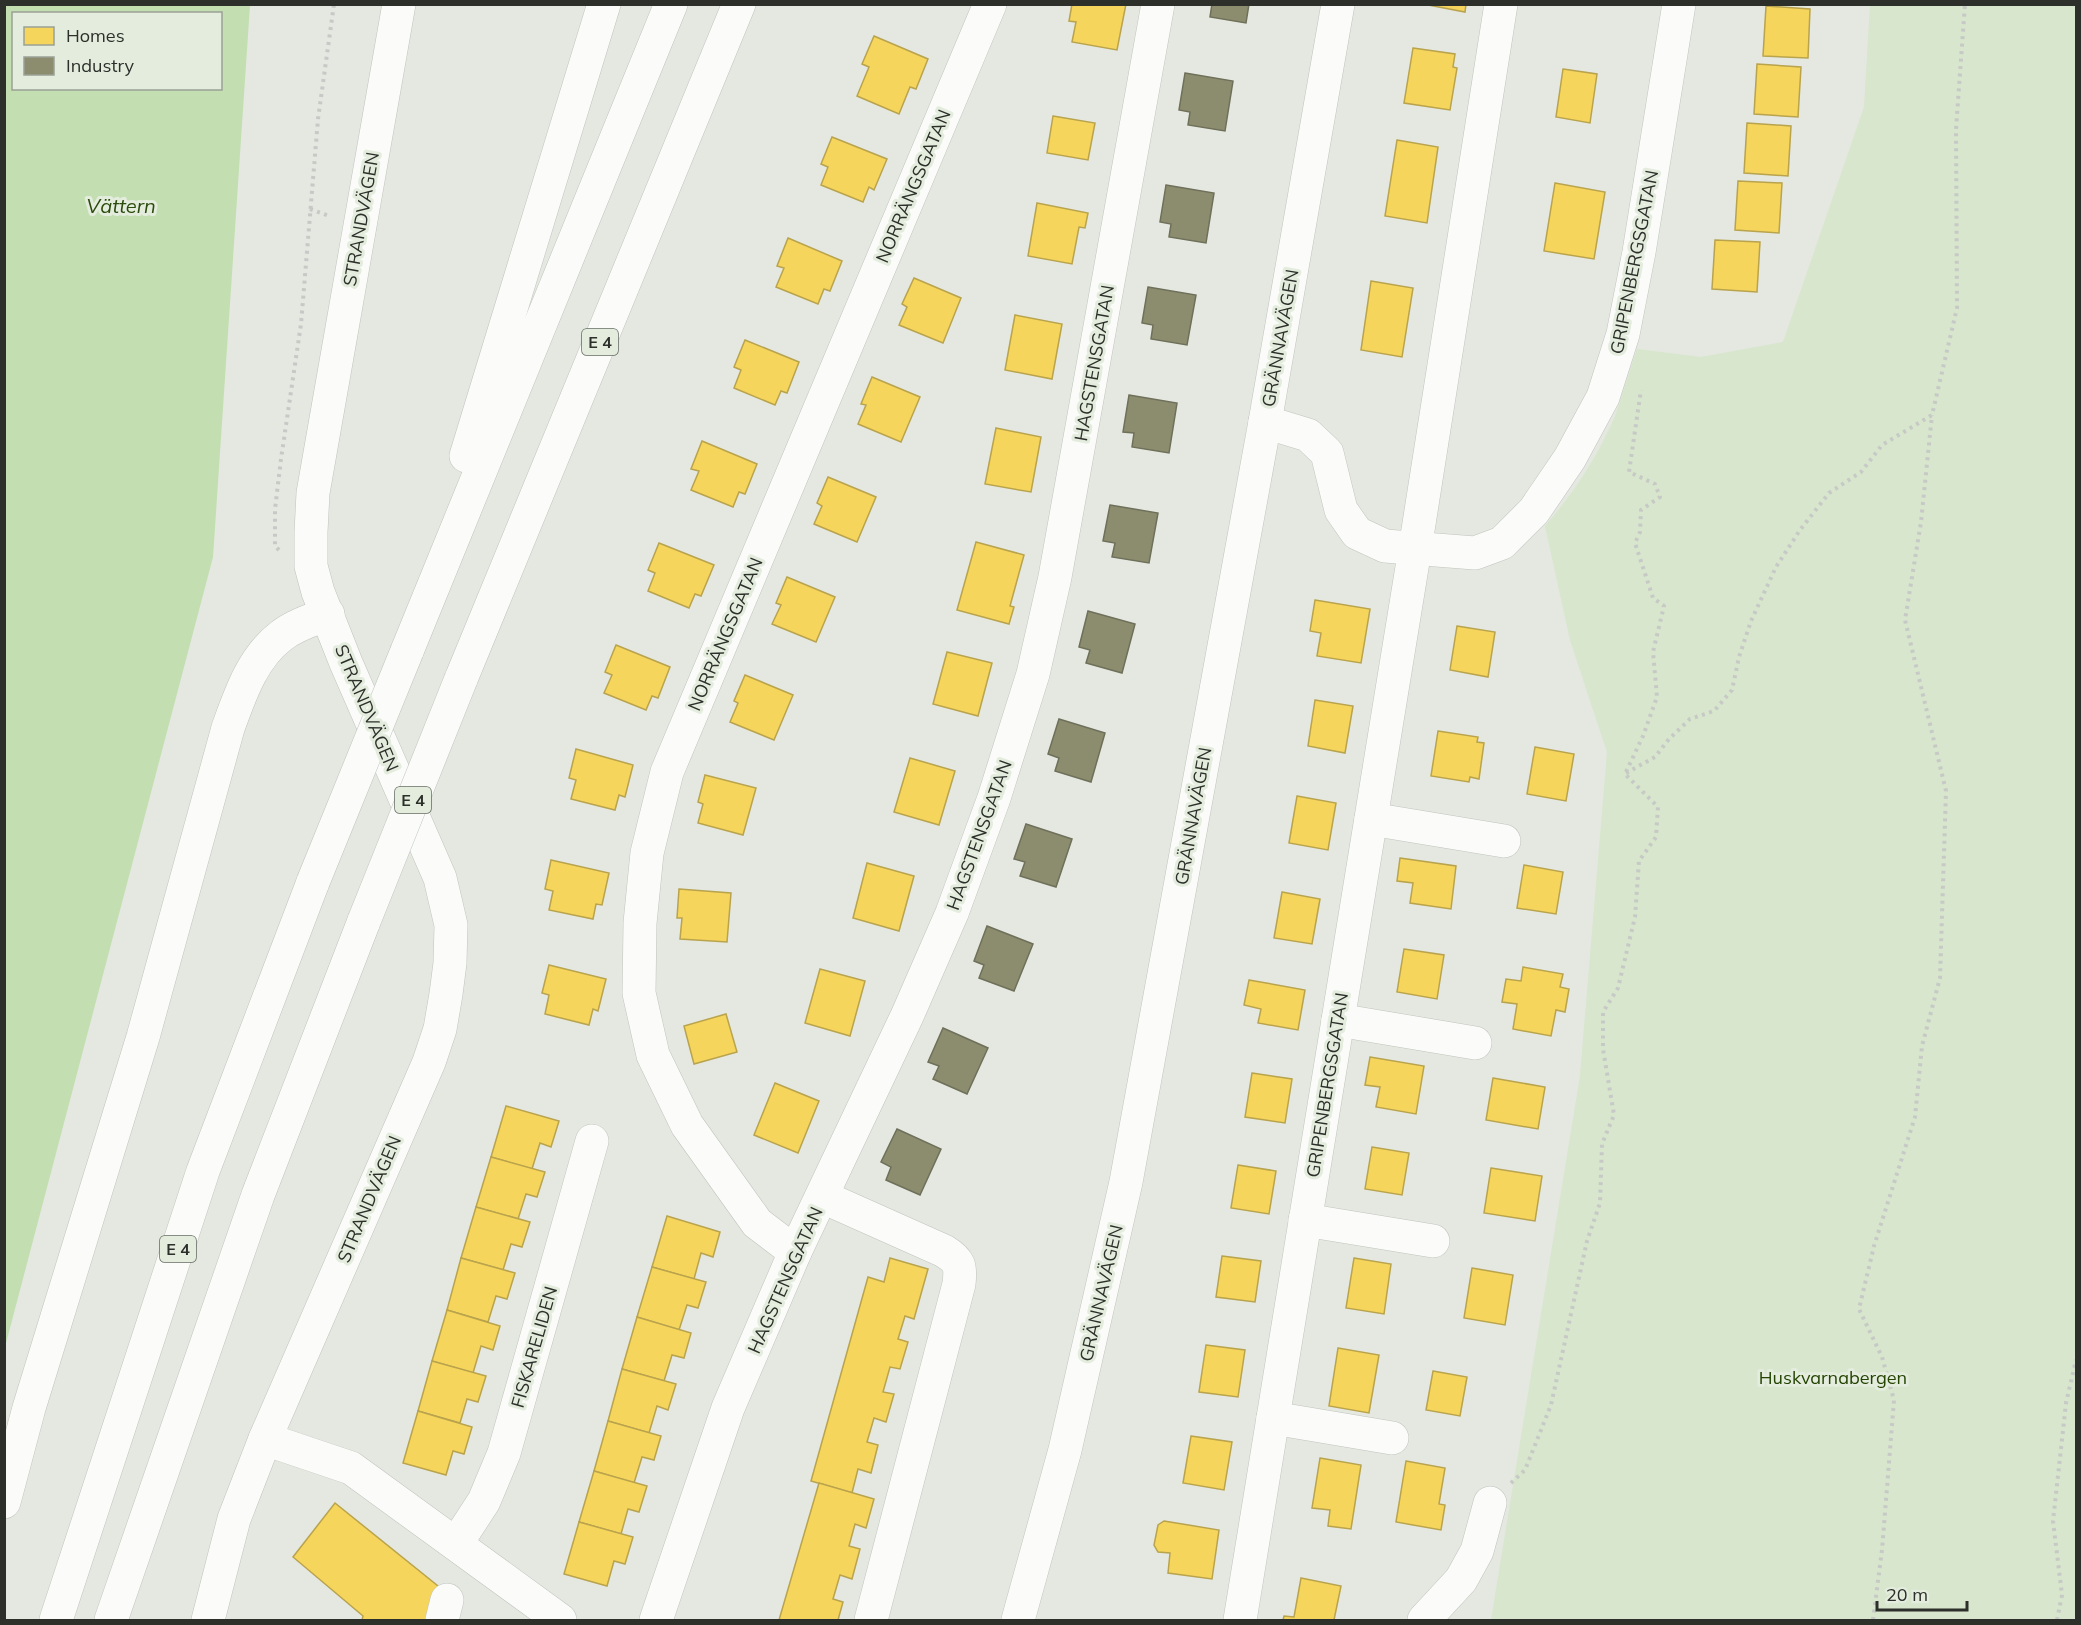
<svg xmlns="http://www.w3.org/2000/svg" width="2081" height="1625" viewBox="0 0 2081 1625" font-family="Mulish,sans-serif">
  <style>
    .green { fill: #d7e6cc }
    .water { fill: #c3deb1; fill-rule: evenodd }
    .homes { fill: #f6d55c; stroke: #b9a34d; stroke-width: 1.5 }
    .industry { fill: #8c8c6e; stroke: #6f705a; stroke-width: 1.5 }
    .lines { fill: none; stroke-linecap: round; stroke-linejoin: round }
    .minor-casing { stroke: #c0c4be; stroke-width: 34 }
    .major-casing { stroke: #c0c4be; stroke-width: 34 }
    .highway-casing { stroke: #c0c4be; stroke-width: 34 }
    .path { stroke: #c7c9c6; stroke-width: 4; stroke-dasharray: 3 4.5; stroke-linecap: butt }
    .minor { stroke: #fbfcfa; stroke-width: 33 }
    .major { stroke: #fbfcfa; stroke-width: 33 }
    .highway { stroke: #fbfcfa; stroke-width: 33 }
    .highway-bridge-casing { stroke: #c0c4be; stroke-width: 34; stroke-linecap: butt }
    .highway-bridge { stroke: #fbfcfa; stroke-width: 33 }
    .labels { text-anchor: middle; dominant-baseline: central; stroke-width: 6; stroke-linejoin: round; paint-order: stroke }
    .shield { fill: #e3ecdd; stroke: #636860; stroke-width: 1.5 }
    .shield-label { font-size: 16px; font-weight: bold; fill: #2c2f2a }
    .street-label { font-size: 18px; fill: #2c2f2a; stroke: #e3ecdd }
    .park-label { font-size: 18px; fill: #244402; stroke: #e3ecdd }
    .water-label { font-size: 20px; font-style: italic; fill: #2a4b0b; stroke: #e3ecdd }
  </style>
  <rect width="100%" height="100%" fill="#e4e8e0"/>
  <path class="green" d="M1870,5H2076V1620H1491L1580,1076L1607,752L1570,640L1545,526C1574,493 1598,456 1615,416C1623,394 1629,371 1637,349L1701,357L1783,342L1864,107Z"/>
  <path class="water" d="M5,4L250,5L213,557L5,1347ZM14,14H220V88H14Z"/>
  <g class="homes">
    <polygon points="1072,4 1126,4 1117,50 1072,42 1076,22 1069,21"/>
    <polygon points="1423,4 1466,4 1465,12"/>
    <polygon points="1766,6 1810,9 1808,58 1763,56"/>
    <polygon points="874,36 928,59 916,89 910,87 899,114 857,96 869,67 862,64"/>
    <polygon points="1413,48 1455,54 1453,67 1457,68 1450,110 1404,103"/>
    <polygon points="1757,64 1801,67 1798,117 1754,114"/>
    <polygon points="1563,69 1597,74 1590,123 1556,117"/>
    <polygon points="1053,116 1095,123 1088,160 1047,153"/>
    <polygon points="1747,123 1791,126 1788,176 1744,173"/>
    <polygon points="832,137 887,159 874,190 869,187 863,202 821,185 828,167 821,164"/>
    <polygon points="1397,140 1438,147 1427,223 1385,216"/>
    <polygon points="1738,181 1782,183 1779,233 1735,230"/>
    <polygon points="1555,183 1605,192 1594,259 1544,251"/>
    <polygon points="1037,203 1088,213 1085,228 1079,227 1072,264 1028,256"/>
    <polygon points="788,238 842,261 830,291 824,289 818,304 776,287 784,268 777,266"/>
    <polygon points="1715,240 1760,242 1757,292 1712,289"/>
    <polygon points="914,278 961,298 943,343 899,325 907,307 902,304"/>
    <polygon points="1371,281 1413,288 1402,357 1361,350"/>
    <polygon points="1015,315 1062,324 1052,379 1005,370"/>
    <polygon points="745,340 799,362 787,393 781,391 775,405 734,388 741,370 734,367"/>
    <polygon points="872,377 920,397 901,442 858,424 866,405 861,404"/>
    <polygon points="996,428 1041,437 1031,492 985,484"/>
    <polygon points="702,441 757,464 745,494 739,492 733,507 691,490 699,471 691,469"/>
    <polygon points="828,477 876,497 857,542 814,524 822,506 817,503"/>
    <polygon points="976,542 1024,555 1010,606 1014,607 1009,624 957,610"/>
    <polygon points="659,543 714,565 701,596 695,594 689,608 648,591 655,573 648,570"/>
    <polygon points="787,577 835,597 816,642 772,624 781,605 776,603"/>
    <polygon points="1315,600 1370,609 1361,663 1317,656 1321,633 1310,631"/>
    <polygon points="1457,626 1495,632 1488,677 1450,670"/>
    <polygon points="616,645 670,667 658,698 652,696 646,710 604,693 612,675 605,672"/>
    <polygon points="947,652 992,663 978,716 933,704"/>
    <polygon points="745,675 793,695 774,740 730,722 738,703 734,701"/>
    <polygon points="1315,700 1353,706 1345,753 1308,746"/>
    <polygon points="1438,731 1478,737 1477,742 1484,743 1479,779 1470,777 1469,782 1431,776"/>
    <polygon points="1535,747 1574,754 1566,801 1527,794"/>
    <polygon points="576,749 633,765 625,797 619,795 615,810 571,799 576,780 569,778"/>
    <polygon points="910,758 955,771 939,825 894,812"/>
    <polygon points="705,775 756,788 743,835 698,823 703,804 698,802"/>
    <polygon points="1297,796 1336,803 1328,850 1289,843"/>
    <polygon points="1400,858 1456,866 1451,909 1410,903 1413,883 1397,881"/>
    <polygon points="551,860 609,873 602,905 596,904 593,919 549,910 553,891 545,889"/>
    <polygon points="867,863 914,876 899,931 853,918"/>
    <polygon points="1524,865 1563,872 1556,914 1517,908"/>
    <polygon points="679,889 731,893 727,942 680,939 682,918 677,918"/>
    <polygon points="1282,892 1320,899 1312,944 1274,938"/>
    <polygon points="1404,949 1444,955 1437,999 1397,992"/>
    <polygon points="549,965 606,979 598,1011 593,1009 589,1025 545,1014 549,995 542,993"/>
    <polygon points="1523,967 1563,974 1560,987 1569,989 1565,1012 1556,1010 1551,1036 1513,1029 1517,1004 1502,1002 1506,979 1521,981"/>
    <polygon points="820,969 865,981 850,1036 805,1023"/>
    <polygon points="1249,980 1305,990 1298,1030 1258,1023 1261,1009 1244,1005"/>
    <polygon points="726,1014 737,1052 694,1064 684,1026"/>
    <polygon points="1370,1057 1424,1066 1416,1114 1376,1107 1380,1087 1365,1085"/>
    <polygon points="1252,1073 1292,1079 1285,1123 1245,1117"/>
    <polygon points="1493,1078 1545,1087 1538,1129 1486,1120"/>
    <polygon points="775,1083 819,1101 798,1153 754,1135"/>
    <polygon points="506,1106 559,1121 551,1147 540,1143 532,1169 491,1157"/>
    <polygon points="1372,1147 1409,1153 1402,1195 1365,1189"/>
    <polygon points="491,1157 545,1172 537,1197 526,1194 518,1219 476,1207"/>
    <polygon points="1238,1165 1276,1171 1269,1214 1231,1208"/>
    <polygon points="1491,1168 1542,1176 1535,1221 1484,1213"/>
    <polygon points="476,1207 530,1222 522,1247 511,1244 503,1270 461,1258"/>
    <polygon points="667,1216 720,1232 713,1257 701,1253 694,1279 652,1267"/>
    <polygon points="1222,1256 1261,1261 1255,1302 1216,1297"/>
    <polygon points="461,1258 515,1273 507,1299 496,1296 488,1322 447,1310"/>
    <polygon points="890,1258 928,1269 914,1319 905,1316 898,1339 908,1342 900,1369 890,1367 883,1392 894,1394 886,1422 874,1418 867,1442 878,1445 871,1473 858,1469 852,1493 811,1481 868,1277 884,1282"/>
    <polygon points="1354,1258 1391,1264 1384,1314 1346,1308"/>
    <polygon points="652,1267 706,1282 698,1308 687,1305 679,1330 637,1317"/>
    <polygon points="1472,1268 1513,1275 1505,1325 1464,1318"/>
    <polygon points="447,1310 500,1326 493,1350 481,1346 473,1373 432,1361"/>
    <polygon points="637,1317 691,1333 684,1358 672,1355 664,1381 622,1369"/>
    <polygon points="1206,1345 1245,1350 1238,1397 1199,1392"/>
    <polygon points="1338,1348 1379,1355 1369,1413 1329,1406"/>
    <polygon points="432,1361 486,1376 478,1402 467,1399 460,1423 418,1411"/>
    <polygon points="622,1369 676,1384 668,1410 657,1406 649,1433 608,1421"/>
    <polygon points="1433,1371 1467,1377 1460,1416 1426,1410"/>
    <polygon points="418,1411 472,1427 464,1454 453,1451 446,1475 403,1463"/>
    <polygon points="608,1421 661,1436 654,1460 642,1457 634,1483 594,1471"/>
    <polygon points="1191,1436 1232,1442 1224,1490 1183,1483"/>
    <polygon points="1320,1458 1361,1465 1351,1529 1328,1526 1330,1510 1312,1508"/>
    <polygon points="1406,1461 1445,1468 1439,1504 1445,1505 1441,1530 1396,1522"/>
    <polygon points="594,1471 647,1486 639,1512 628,1509 621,1534 579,1522"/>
    <polygon points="819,1483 874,1499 866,1528 855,1524 849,1546 860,1549 852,1579 840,1575 833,1599 843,1602 838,1620 779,1620"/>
    <polygon points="335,1503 443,1590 434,1620 362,1620 363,1616 293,1557"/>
    <polygon points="1164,1521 1219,1530 1212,1579 1168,1573 1170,1553 1158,1552 1154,1545 1158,1525"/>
    <polygon points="579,1522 633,1537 625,1564 614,1561 607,1586 564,1574"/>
    <polygon points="1301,1578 1341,1586 1334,1620 1283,1620 1284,1616 1294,1617"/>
  </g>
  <g class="industry">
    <polygon points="1212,4 1249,4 1246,23 1210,17"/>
    <polygon points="1185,73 1233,81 1225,131 1188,125 1190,112 1179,110"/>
    <polygon points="1166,185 1214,193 1206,243 1169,237 1171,224 1160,222"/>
    <polygon points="1148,287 1196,295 1187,345 1151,339 1153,325 1142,323"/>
    <polygon points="1129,395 1177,403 1169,453 1132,447 1134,433 1123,432"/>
    <polygon points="1110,505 1158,513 1149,563 1112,557 1115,543 1103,541"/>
    <polygon points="1088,611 1135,624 1122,673 1086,663 1090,650 1079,647"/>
    <polygon points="1059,719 1105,733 1091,782 1055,771 1059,758 1048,754"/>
    <polygon points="1026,824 1072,839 1056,887 1020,876 1025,862 1014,859"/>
    <polygon points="987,926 1033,944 1014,991 979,978 984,965 974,961"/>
    <polygon points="943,1028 988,1048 967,1094 933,1079 939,1066 928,1062"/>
    <polygon points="897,1129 941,1149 920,1195 886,1180 891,1167 881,1162"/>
  </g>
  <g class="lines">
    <g class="minor-casing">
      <g id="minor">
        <polyline points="1265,422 1308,435 1327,453 1341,510 1357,533 1385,546 1475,553 1502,543 1534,511 1570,458 1603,397 1623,334 1639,252 1679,4"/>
        <polyline points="1371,819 1504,841"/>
        <polyline points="1338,1020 1475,1043"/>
        <path d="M823,1197L944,1251C960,1261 961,1266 959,1284L871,1620"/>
        <polyline points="1305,1220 1433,1241"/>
        <polyline points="795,1252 757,1223 687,1125 653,1055 639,993 640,923 647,853 667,772 990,4"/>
        <polyline points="1273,1418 1392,1438"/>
        <polyline points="265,1439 351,1468 560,1620"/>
        <path d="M4,1502L29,1408L143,1037L228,728C240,695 252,658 281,636C295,625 312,620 328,614"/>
        <polyline points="456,1544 484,1501 504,1453 592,1141"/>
        <polyline points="208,1620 234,1519 265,1439 429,1062 440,1029 446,994 450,963 451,925 440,878 346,663 318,592 311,566 311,532 313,493 399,4"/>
        <polyline points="442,1620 447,1600"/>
        <polyline points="656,1620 728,1408 795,1252 907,1016 952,913 994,798 1033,674 1055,577 1158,4"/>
        <polyline points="1240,1620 1415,549 1501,4"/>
        <polyline points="1424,1620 1461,1580 1477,1551 1490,1503"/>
      </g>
    </g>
    <g class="major-casing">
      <polyline id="major" points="1018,1620 1065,1450 1126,1182 1265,422 1338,4"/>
    </g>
    <g class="highway-casing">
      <g id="highway">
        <polyline points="466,456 604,4"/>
        <polyline points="407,651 671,4"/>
        <polyline points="461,679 739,4"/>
        <polyline points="56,1620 203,1171 313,882"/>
        <polyline points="111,1620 258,1195 364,921"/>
      </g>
    </g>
    <g class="path">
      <polyline points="310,209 329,216"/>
      <polyline points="279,550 275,546 275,509 281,459 301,324 318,119 334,4"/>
      <polyline points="1626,773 1655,757 1669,739 1690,719 1714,711 1732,690 1739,657 1751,621 1776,567 1800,530 1829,493 1861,472 1882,445 1932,415 1957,308 1956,129 1965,4"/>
      <polyline points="1511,1483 1525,1470 1551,1405 1587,1241 1600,1203 1602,1144 1614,1115 1603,1049 1603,1012 1618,988 1635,917 1639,861 1656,837 1658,807 1625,774 1643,736 1657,697 1653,652 1664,606 1653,598 1635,543 1640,532 1641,510 1660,497 1655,484 1629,472 1641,390"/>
      <polyline points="1873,1620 1882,1550 1894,1400 1882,1357 1859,1309 1874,1246 1915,1117 1922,1046 1940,978 1946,791 1905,620 1921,522 1932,415"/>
      <polyline points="2057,1620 2062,1595 2053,1521 2066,1403 2076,1360"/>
    </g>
    <use href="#minor" class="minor"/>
    <use href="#major" class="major"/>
    <use href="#highway" class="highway"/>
    <g class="highway-bridge-casing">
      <g id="highway-bridge">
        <polyline points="313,882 407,651"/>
        <polyline points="364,921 461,679"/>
      </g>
    </g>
    <use href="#highway-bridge" class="highway-bridge"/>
  </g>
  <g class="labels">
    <g class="shield">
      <rect x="582" y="329" width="36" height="26" rx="4.5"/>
      <rect x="395" y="787" width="36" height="26" rx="4.5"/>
      <rect x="160" y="1236" width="36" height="26" rx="4.5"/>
    </g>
    <g class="shield-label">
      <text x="600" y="342">E 4</text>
      <text x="413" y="800">E 4</text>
      <text x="178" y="1249">E 4</text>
    </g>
    <g class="street-label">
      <text transform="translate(913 186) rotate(-67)">NORRÄNGSGATAN</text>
      <text transform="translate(361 219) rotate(-80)">STRANDVÄGEN</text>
      <text transform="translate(1634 262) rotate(-79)">GRIPENBERGSGATAN</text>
      <text transform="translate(1280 338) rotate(-80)">GRÄNNAVÄGEN</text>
      <text transform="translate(1094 363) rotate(-80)">HAGSTENSGATAN</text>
      <text transform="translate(725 634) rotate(-67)">NORRÄNGSGATAN</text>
      <text transform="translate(367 708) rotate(67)">STRANDVÄGEN</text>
      <text transform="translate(1193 816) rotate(-80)">GRÄNNAVÄGEN</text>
      <text transform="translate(979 835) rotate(-70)">HAGSTENSGATAN</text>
      <text transform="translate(1327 1085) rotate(-81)">GRIPENBERGSGATAN</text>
      <text transform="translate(369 1199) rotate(-67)">STRANDVÄGEN</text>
      <text transform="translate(785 1280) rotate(-66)">HAGSTENSGATAN</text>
      <text transform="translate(1101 1293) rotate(-77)">GRÄNNAVÄGEN</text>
      <text transform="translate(534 1347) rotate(-74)">FISKARELIDEN</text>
    </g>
    <g class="park-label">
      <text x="1833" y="1377">Huskvarnabergen</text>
    </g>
    <g class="water-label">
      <text x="121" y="205">Vättern</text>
    </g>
  </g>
  <rect width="2081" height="1625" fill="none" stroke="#2c2f2a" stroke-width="12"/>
  <rect x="12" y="12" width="210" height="78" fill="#e3ecdd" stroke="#9aa095" stroke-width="1.5"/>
  <rect x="24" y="27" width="30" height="18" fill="#f6d55c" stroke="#9aa095" stroke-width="1.5"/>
  <text x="66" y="42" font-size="18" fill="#2c2f2a">Homes</text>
  <rect x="24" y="57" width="30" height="18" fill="#8c8c6e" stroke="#9aa095" stroke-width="1.5"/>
  <text x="66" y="72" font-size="18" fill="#2c2f2a">Industry</text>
  <path d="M1877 1601v9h90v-9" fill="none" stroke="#2c2f2a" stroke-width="3"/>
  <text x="1886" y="1601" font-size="18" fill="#2c2f2a" stroke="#e3ecdd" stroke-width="4.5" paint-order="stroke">20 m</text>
</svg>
